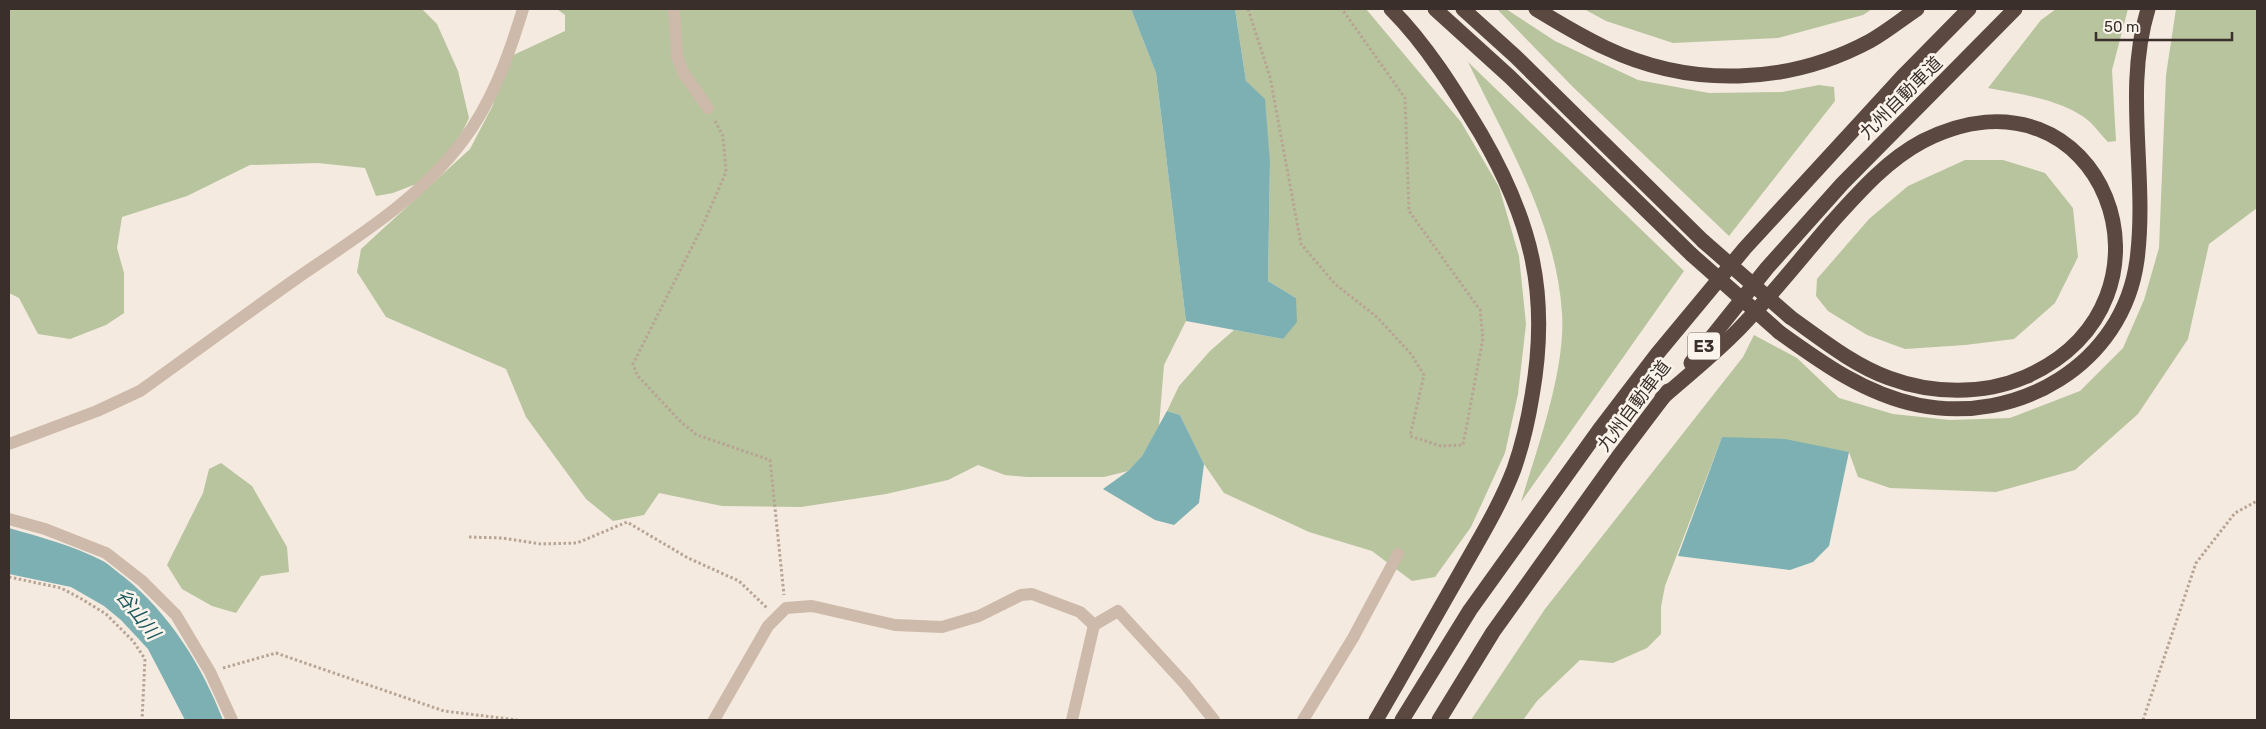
<svg xmlns="http://www.w3.org/2000/svg" width="2266" height="729" viewBox="0 0 2266 729" font-family="Rubik,'Noto Sans JP',sans-serif">
  <style>
    .green { fill: #b7c49e }
    .water { fill: #7db0b2 }
    .lines { fill: none; stroke-linecap: round; stroke-linejoin: round }
    .path { stroke: #b8a494; stroke-width: 3; stroke-dasharray: 2.5 2.5; stroke-linecap: butt }
    .minor { stroke: #cdbaaa; stroke-width: 12 }
    .highway { stroke: #5b4941; stroke-width: 15 }
    .highway-bridge { stroke: #5b4941; stroke-width: 15 }
    .labels { text-anchor: middle; dominant-baseline: central; stroke-width: 5; stroke-linejoin: round; paint-order: stroke }
    .shield { fill: #fbf4ec; stroke: #746a64; stroke-width: 1 }
    .shield-label { font-size: 16px; font-weight: bold; fill: #3a2f2a }
    .street-label { font-size: 18px; fill: #3a2f2a; stroke: #fbf4ec }
    .water-label { font-size: 19px; font-style: italic; fill: #1e595d; stroke: #fbf4ec }
  </style>
  <rect width="100%" height="100%" fill="#f4eadf"/>
  <g class="green">
    <polygon points="9,9 422,9 437,24 458,71 469,118 451,155 421,182 393,193 376,196 365,168 318,163 250,165 187,196 122,217 117,248 124,273 124,313 106,325 70,339 38,334 19,298 9,293"/>
    <polygon points="557,9 1131,9 1156,73 1186,321 1164,365 1159,426 1142,456 1128,471 1104,477 1027,477 1005,475 978,465 948,480 886,494 801,507 722,506 659,493 644,515 613,521 586,499 526,417 506,369 386,317 357,272 361,249 470,149 493,105 505,59 565,31 565,15"/>
    <polygon points="1235,9 1366,9 1461,122 1499,187 1519,256 1526,324 1518,394 1505,453 1471,527 1435,577 1412,581 1372,551 1309,532 1224,493 1204,464 1180,415 1167,411 1179,386 1210,351 1234,330 1283,339 1296,298 1268,281 1270,163 1246,81"/>
    <polygon points="1497,9 1506,9 1555,41 1638,80 1709,93 1782,92 1819,85 1834,87 1835,101 1729,236 1574,88"/>
    <polygon points="1584,9 1872,9 1863,15 1778,38 1673,43 1606,21"/>
    <path d="M2056,9H2128L2112,70L2116,141L2108,142C2102,136 2096,128 2090,122C2065,100 2020,94 1988,88L2041,20Z"/>
    <polygon points="2176,9 2257,9 2257,208 2209,244 2188,339 2138,414 2075,470 1996,492 1890,488 1858,477 1849,452 1722,437 1665,586 1661,607 1661,634 1647,648 1613,663 1580,660 1537,701 1523,720 1471,720 1545,609 1743,357 1754,335 1797,358 1839,398 1893,414 1950,420 2010,418 2080,391 2123,348 2144,300 2159,248 2166,75"/>
    <path d="M1468,62L1684,271L1521,502C1537,449 1566,369 1562,313C1556,222 1507,143 1468,62Z"/>
    <polygon points="1965,160 2003,160 2045,173 2073,208 2078,257 2055,303 2014,339 1965,345 1905,349 1867,335 1828,311 1816,296 1817,279 1869,219 1908,186"/>
    <polygon points="221,463 252,486 287,547 289,572 261,576 236,613 212,606 182,589 167,565 203,493 209,469"/>
  </g>
  <g class="water">
    <polygon points="1131,9 1235,9 1246,81 1265,99 1270,163 1268,281 1296,298 1297,322 1283,339 1186,321 1156,73"/>
    <polygon points="1167,411 1180,415 1204,464 1199,503 1174,525 1155,520 1103,489 1128,471 1142,456"/>
    <polygon points="1722,437 1785,439 1849,452 1829,546 1813,562 1790,570 1678,556"/>
    <path d="M9,528C40,537 74,546 103,561C110,565 117,572 124,577C170,614 202,666 223,720H185L148,649L121,620L104,606L71,587L9,574Z"/>
  </g>
  <g class="lines">
    <g class="path">
      <polyline points="1248,9 1270,77 1301,244 1335,284 1378,318 1411,354 1424,375 1410,436 1441,446 1463,445 1483,338 1480,310 1409,211 1405,98 1342,9"/>
      <polyline points="715,121 723,136 726,172 702,227 633,364 637,375 681,422 697,435 770,460 784,595"/>
      <polyline points="469,537 502,538 541,544 577,543 627,522 688,558 739,581 767,608"/>
      <polyline points="9,577 61,588 80,598 106,614 133,641 145,659 142,720"/>
      <polyline points="223,668 276,653 444,711 517,720"/>
      <polyline points="2143,720 2196,563 2235,513 2257,501"/>
    </g>
    <g class="minor">
      <polyline points="674,9 677,56 683,72 708,108"/>
      <path d="M9,444L97,411L140,391C193,353 246,314 300,276C357,237 420,198 462,142C492,103 509,55 523,9"/>
      <polyline points="9,519 45,529 106,553 142,581 176,615 210,672 232,720"/>
      <polyline points="714,720 768,626 786,608 812,606 895,625 942,627 979,616 1021,595 1032,594 1080,612 1094,625"/>
      <polyline points="1072,720 1094,625 1118,611 1185,684 1214,720"/>
      <polyline points="1303,720 1353,638 1398,554"/>
    </g>
    <g class="highway">
      <polyline points="1435,9 1510,77 1692,255"/>
      <polyline points="1463,9 1515,56 1703,241"/>
      <path d="M1536,9C1559,23 1582,37 1606,48C1690,88 1788,85 1870,41C1886,32 1902,19 1917,9"/>
      <path d="M1779,332C1822,363 1865,394 1918,405C2017,425 2123,365 2137,260C2148,176 2123,91 2148,9"/>
      <polyline points="1691,363 1767,268 1842,184 2015,9"/>
      <path d="M1662,398C1686,377 1711,357 1734,334C1769,299 1800,259 1832,222C1859,192 1887,160 1923,141C2102,51 2197,302 2025,377C1983,395 1932,394 1889,378C1853,365 1821,339 1790,317"/>
      <path d="M1376,720C1404,672 1431,624 1459,575C1478,541 1500,506 1514,469C1522,446 1528,421 1532,396C1550,295 1532,222 1481,134C1455,91 1427,45 1391,9"/>
      <polyline points="1402,720 1470,610 1599,430 1657,354 1745,248 1902,77 1969,9"/>
      <polyline points="1439,720 1493,632 1618,457 1668,391"/>
    </g>
    <g class="highway-bridge">
      <polyline points="1703,241 1790,317"/>
      <polyline points="1692,255 1779,332"/>
    </g>
  </g>
  <g class="labels">
    <rect class="shield" x="1688" y="332.5" width="32" height="27" rx="4"/>
    <g class="shield-label">
      <text x="1704" y="346">E3</text>
    </g>
    <g class="street-label">
      <text transform="translate(1901 98) rotate(-45)">九州自動車道</text>
      <text transform="translate(1634 406) rotate(-53)">九州自動車道</text>
    </g>
    <g class="water-label">
      <text transform="translate(138 614) rotate(52)">谷山川</text>
    </g>
  </g>
  <rect width="2266" height="729" fill="none" stroke="#3a2f2a" stroke-width="20"/>
  <path d="M2096 32v8h136v-8" fill="none" stroke="#3a2f2a" stroke-width="2.5"/>
  <text x="2104" y="32" font-size="15" fill="#3a2f2a" stroke="#fbf4ec" stroke-width="4" paint-order="stroke">50 m</text>
</svg>
